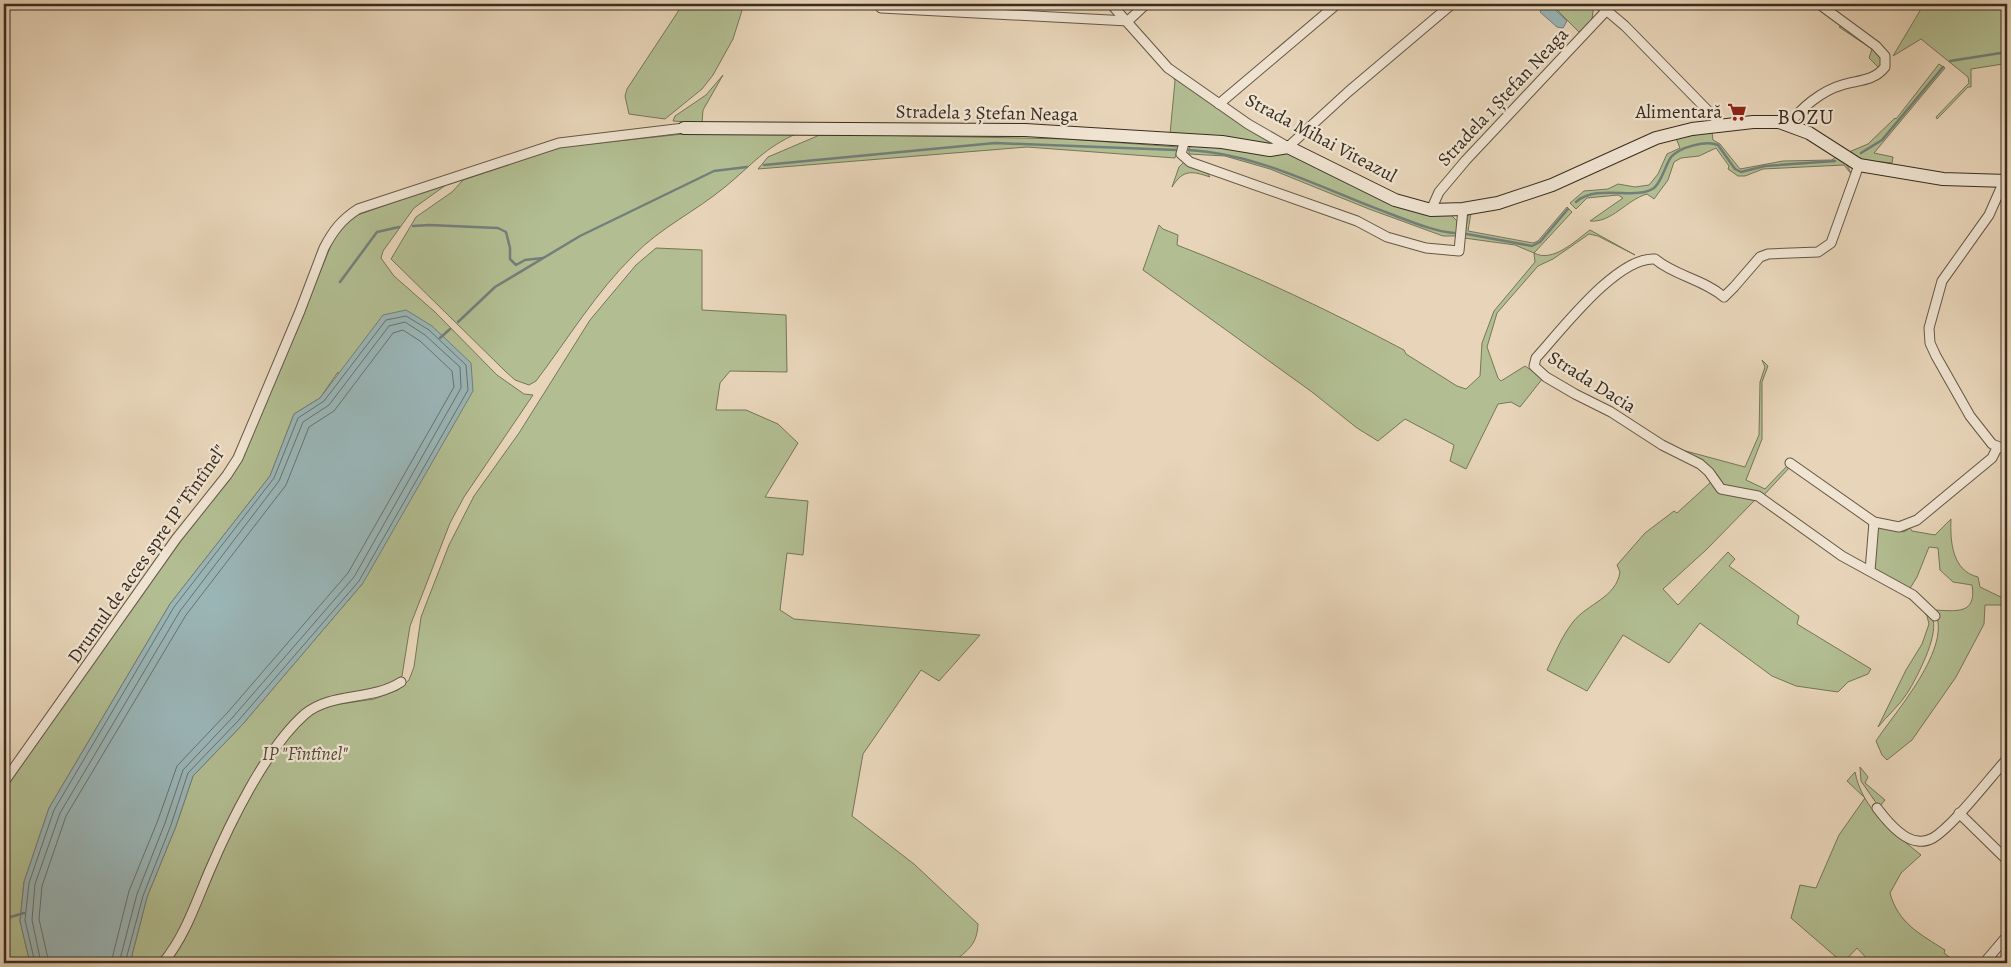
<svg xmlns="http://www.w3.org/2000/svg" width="2011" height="967" viewBox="0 0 2011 967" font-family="Alegreya,serif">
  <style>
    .green { fill: #b2be92; stroke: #757659 }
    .water { fill: #9ab6b8; stroke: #737f7b }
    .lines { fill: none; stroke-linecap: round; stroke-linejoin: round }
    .shore { stroke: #69726c; stroke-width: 1 }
    .stream { stroke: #737f7b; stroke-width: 2.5 }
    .street-casing { stroke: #645746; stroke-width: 11 }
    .secondary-casing { stroke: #382d20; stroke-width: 14 }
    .street { stroke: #f0e4d2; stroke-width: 9 }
    .secondary { stroke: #f0e4d2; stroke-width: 12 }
    .labels { text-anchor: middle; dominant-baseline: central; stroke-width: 4.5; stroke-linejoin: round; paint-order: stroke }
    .street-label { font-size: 19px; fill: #382d20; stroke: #f0e4d2 }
    .poi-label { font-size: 19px; fill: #382d20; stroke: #f0e4d2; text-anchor: end }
    .park-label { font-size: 19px; font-style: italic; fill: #504a37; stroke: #f0e4d2 }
    .quarter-label { font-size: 21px; letter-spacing: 1px; fill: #382d20; stroke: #f0e4d2 }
  </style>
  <rect width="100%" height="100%" fill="#e8d5b9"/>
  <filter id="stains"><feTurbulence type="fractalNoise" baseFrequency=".004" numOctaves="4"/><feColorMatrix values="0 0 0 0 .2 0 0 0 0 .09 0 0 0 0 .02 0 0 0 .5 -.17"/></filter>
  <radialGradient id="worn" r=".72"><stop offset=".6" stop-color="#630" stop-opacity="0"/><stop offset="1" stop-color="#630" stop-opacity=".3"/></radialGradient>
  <g class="green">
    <polygon points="683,4 744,4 733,39 713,75 702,89 665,119 629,114 625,96 627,89"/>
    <polygon points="1551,4 1594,4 1592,19 1580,33"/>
    <polygon points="1924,4 2007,4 2007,74 2003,64 1971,69 1971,87 1968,87 1937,119 1936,117 1969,83 1968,77 1921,39 1893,56"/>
    <polygon points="1842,26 1874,48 1881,58 1880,69 1869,58 1872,49 1839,27"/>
    <polygon points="1939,64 1945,68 1874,153 1893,157 1892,163 1860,160 1849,152 1868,144 1895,118 1896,119"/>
    <polygon points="723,75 703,110 702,123 673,121 675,116 706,95"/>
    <polygon points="1173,76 1275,144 1274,146 1170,134 1175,81"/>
    <path d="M702,132L798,133C764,148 753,164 725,187C696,211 660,228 634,255C596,292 568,339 536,381L529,385L515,380L504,370L391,259L416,217L452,192L463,180L561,147Z"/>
    <path d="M1712,132L1713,140L1720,144L1740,169L1783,161L1832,160L1836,156L1846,163L1852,175L1844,165L1763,169L1745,176H1738L1728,169L1729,166L1716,148L1699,156L1681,158L1674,162L1668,180L1654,199L1647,194C1626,200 1612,223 1590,221L1623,198L1618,195L1587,198L1576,209L1570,203L1584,191L1608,189L1618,184L1635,187L1649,185L1658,174L1667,154L1680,148L1676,138Z"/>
    <polygon points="822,134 1068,139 1178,147 1175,158 1027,147 758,169 768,157"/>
    <polygon points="1192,146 1291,152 1370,192 1450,214 1457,221 1458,236 1443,236 1369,209 1270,169 1225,156 1189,154 1189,148"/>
    <path d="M1184,162L1208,174L1210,177C1192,171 1183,169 1172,187L1179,167Z"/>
    <path d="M450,182L414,208L383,251L381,258L394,276L435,312L497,375L524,394L533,395L464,497L450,523L410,626L402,676C382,694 355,690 332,696L340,704L374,699L398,690L409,680L414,667L421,617L449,545L474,496L519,433L590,320L636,265L656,248L702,250V310L786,315L787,372L730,371L720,383L716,410H746L778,424L798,443L765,497L808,501L803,555L787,553L780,610L794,619L980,635L939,681L921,670L863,754L852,816L914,864L978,924C977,945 968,950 952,963H130L147,897L176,826L193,776L242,725L363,583L338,372L320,398L294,414L270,476L170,604L49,808L24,882L20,921L30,963H4V790L179,542L229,480L249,440L281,368L336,233L355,216Z"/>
    <path d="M1567,207L1572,212L1534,253C1553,263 1575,241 1590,230L1635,255L1598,236L1589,234L1553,259L1538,266L1497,313L1487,347L1498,378L1501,381L1525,366L1543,378L1520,407L1511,402L1498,404L1466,469L1450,461L1454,445L1405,419L1378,441L1357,428L1312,392L1143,270L1159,225L1163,229L1178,235L1177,245C1255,275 1330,311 1404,350L1406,354L1457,386L1466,389L1480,376L1482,343L1494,311L1535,262L1534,253L1515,245L1464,238L1469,211L1471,213L1468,231L1533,243L1538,241Z"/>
    <polygon points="1762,360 1768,366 1762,382 1762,439 1746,480 1765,489 1788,465 1790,467 1763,496 1728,489 1682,450 1745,467 1759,435 1760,382 1765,367"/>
    <path d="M1711,482C1727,502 1737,490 1756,499L1706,550L1663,589L1678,605L1728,552L1735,559L1729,566L1799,616L1797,624L1871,669L1868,674L1848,682L1838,692L1796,686L1772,676L1700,623L1669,663L1623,635L1587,691L1547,670C1555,653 1562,636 1573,622C1588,603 1616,598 1620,572L1617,565L1645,533L1674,511L1677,513Z"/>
    <path d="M1951,519C1950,541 1952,571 1978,577L1980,587L2007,600V605H1985L1984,624L1956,677L1912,740L1887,760L1882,755L1876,741C1894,713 1955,646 1934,610C1956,611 1977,615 1972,585L1953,582L1940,570L1938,548L1929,547L1917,577L1909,590L1872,569L1877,529L1879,527L1904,532L1910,528L1912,531L1935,535Z"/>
    <path d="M1895,589C1908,596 1928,605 1933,620C1938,637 1917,677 1908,692C1900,705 1887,716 1878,727L1906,670L1922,644L1929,624L1927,616L1920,606Z"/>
    <polygon points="1860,767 1868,777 1865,783 1885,800 1879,807 1861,781"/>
    <path d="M1855,772C1862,809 1894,833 1921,855L1901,873L1890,893C1898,923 1920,934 1945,950L1944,953L1957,963H1871L1857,948L1843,963L1791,918L1800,885L1816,888L1839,835L1865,798L1847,781Z"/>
  </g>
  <g class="water">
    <polygon points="1544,4 1549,4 1567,21 1563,28 1557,27 1540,12"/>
    <polygon points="406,310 432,326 471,363 473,391 363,583 242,725 193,776 176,826 147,897 130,963 30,963 20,921 24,882 49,808 170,604 270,476 294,414 320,398 383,315"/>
  </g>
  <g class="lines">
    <g class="shore">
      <polyline points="35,963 25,920 29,883 54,810 174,607 274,478 298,418 324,401 386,320 406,316 429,330 466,365 468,390 359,581 238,721 188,773 171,825 143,896 125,963"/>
      <polyline points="41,963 32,920 35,884 60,813 180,611 279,481 303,422 329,405 389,326 405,322 425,335 460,367 461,388 354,577 233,717 183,770 165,823 137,894 119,963"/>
      <polyline points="49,963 39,919 42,886 66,816 186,615 286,485 309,427 334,411 393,333 403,330 420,341 452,371 454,387 348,573 228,712 177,766 158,820 129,891 111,963"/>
    </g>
    <g class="stream">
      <polyline points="1591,4 1592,4"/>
      <polyline points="1950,61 2007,52"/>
      <path d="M1189,150C1260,154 1322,189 1388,213C1410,221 1432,231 1454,233"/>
      <polyline points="1861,153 1882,140 1943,67"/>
      <polyline points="764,165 995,143 1176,150"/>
      <path d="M1576,202C1597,183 1636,201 1654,188C1662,181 1665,166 1671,157C1680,147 1706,140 1718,145L1735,169L1741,172L1765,166L1835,161"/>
      <polyline points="413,226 429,225 498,228 506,232 510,248 510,259 516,265 525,260 543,258"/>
      <polyline points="1467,234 1532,246 1540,242 1568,209"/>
      <polyline points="340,282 377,232 399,227"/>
      <polyline points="458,322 495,287 580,236 714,171 747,167"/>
      <polyline points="440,338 450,329"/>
      <polyline points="4,919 24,913"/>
    </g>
    <g class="street-casing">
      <g id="street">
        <polyline points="1111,4 1168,68 1248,124 1288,147 1348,92 1452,4"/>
        <polyline points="1599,4 1625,26 1722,125"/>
        <polyline points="881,8 1128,21 1146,4"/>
        <polyline points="1219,104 1337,4"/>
        <path d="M1790,125C1799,108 1824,90 1842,85C1859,80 1874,81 1885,67V56L1876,46L1819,4"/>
        <polyline points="1185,139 1181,154 1190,162 1357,221 1387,237 1426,248 1459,251 1463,209"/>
        <path d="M1859,165L1831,243L1818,252L1768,254L1760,257L1734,287L1724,297C1703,279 1675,276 1655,259C1617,256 1560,332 1536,358L1534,366L1546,377L1575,394L1611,412L1662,445L1700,464L1709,472L1721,489L1758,496L1842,556L1913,595L1935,616"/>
        <polyline points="2004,181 1989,215 1942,281 1929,328 1930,343 1936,356 1970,416 1992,444 2007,450"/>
        <polyline points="1431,210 1439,192 1466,160 1606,11"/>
        <polyline points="1790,463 1874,522 1899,527 1917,520 1992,458 1997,448"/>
        <polyline points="1870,571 1874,522"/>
        <path d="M4,782L176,539L227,475L238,458L300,311L324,248C333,231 341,220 358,209L559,143L684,128"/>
        <path d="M1877,808C1886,820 1902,840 1918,841C1923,842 1929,840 1933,838C1954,825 1988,780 2007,759"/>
        <polyline points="1959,813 2007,860"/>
        <path d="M163,963C185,936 195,905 209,872C229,825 266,748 305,714C331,692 372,701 401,682"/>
        <polyline points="1984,963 2007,936"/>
      </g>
    </g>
    <g class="secondary-casing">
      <polyline id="secondary" points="684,128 1025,130 1222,142 1270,150 1288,147 1395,200 1431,210 1463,209 1498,203 1552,185 1656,138 1692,129 1753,122 1779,122 1809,133 1859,165 1943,179 2007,181"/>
    </g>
    <use href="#street" class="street"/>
    <use href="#secondary" class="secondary"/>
  </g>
  <defs>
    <g id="supermarket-bare" transform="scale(1.5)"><path d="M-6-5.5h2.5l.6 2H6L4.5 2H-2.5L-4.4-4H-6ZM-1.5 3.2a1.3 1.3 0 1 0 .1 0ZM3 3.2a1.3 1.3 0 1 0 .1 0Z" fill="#8f2418" stroke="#f0e4d2" stroke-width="2.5" paint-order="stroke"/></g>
  </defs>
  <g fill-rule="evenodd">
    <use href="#supermarket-bare" x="1737" y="112"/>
  </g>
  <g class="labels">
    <g class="street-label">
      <text transform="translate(1503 97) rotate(-47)">Stradela 1 Ștefan Neaga</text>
      <text transform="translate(987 113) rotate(1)">Stradela 3 Ștefan Neaga</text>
      <text transform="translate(1321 138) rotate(28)">Strada Mihai Viteazul</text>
      <text transform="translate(1592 382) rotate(32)">Strada Dacia</text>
      <text transform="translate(147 554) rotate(-55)">Drumul de acces spre IP "Fîntînel"</text>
    </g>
    <g class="poi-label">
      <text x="1722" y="112">Alimentară</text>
    </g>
    <g class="park-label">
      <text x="305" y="754">IP "Fîntînel"</text>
    </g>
    <g class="quarter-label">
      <text x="1806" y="117">BOZU</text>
    </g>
  </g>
  <rect width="2011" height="967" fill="none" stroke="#e8d5b9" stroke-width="20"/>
  <rect x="5" y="5" width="2001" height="957" fill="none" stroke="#382d20" stroke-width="2.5"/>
  <rect x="10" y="10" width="1991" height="947" fill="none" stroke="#382d20"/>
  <rect width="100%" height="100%" filter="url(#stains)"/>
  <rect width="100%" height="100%" fill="url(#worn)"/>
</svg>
